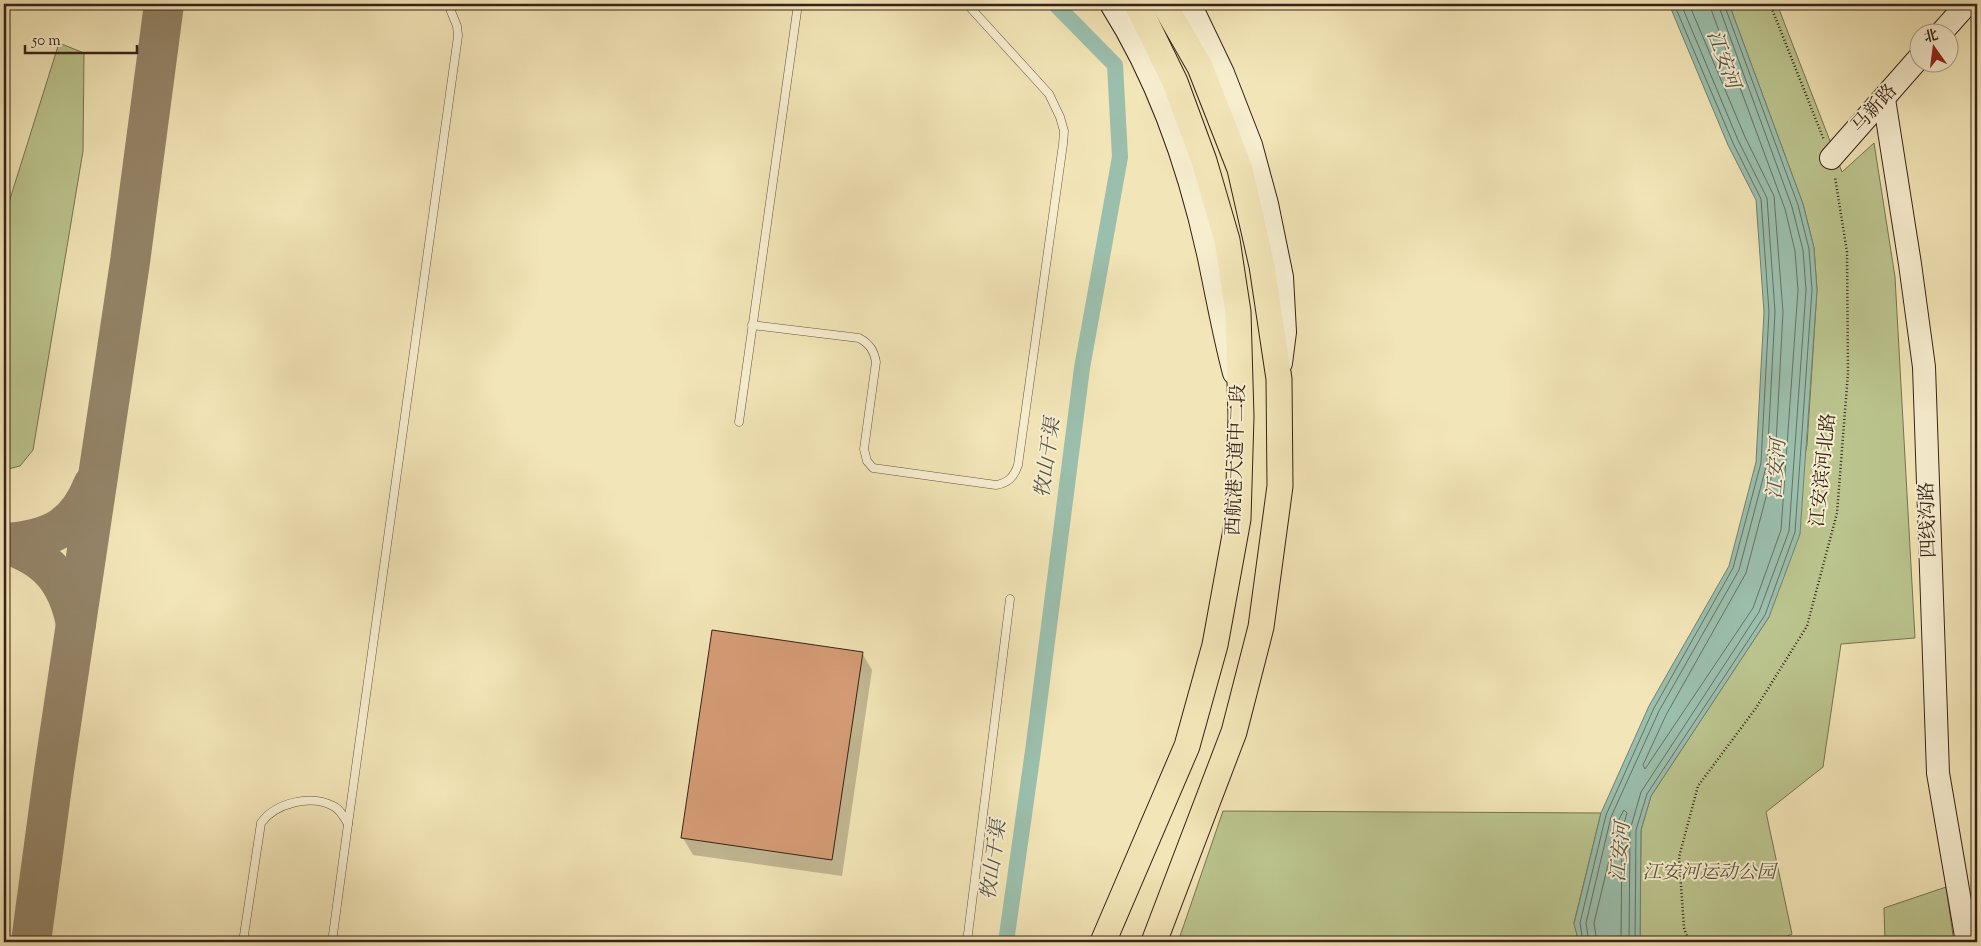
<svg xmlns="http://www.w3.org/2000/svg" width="1981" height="946" viewBox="0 0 1981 946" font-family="'Sorts Mill Goudy','Noto Serif SC',serif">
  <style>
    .green { fill: #bbc48e; stroke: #787353 }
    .water { fill: #9bbfad; stroke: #738071 }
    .shadow { fill: #0003 }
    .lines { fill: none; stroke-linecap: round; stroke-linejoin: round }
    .shore { stroke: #687062; stroke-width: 1 }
    .canal { stroke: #9bbfad; stroke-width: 16 }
    .taxiway { stroke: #948468; stroke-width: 40 }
    .building { fill: #d59c76; stroke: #362218 }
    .lane-casing { stroke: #655340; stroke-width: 9 }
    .secondary-casing { stroke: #362218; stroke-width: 24 }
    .primary-casing { stroke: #362218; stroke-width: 27 }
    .path { stroke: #362218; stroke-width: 2.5; stroke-dasharray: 1 2.5; stroke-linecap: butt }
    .lane { stroke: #f7eed0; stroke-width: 8 }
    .secondary { stroke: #f7eed0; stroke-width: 22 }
    .primary { stroke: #f2e5b7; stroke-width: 25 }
    .labels { text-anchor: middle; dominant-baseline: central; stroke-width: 4; stroke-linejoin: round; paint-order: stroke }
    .street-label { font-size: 19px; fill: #362218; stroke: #f7eed0 }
    .park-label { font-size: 19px; font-style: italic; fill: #5e533b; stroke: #f7eed0 }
    .water-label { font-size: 20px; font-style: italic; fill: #545145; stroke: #f7eed0 }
  </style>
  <rect width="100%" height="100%" fill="#f2e5b7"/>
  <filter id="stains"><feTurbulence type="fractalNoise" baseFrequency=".004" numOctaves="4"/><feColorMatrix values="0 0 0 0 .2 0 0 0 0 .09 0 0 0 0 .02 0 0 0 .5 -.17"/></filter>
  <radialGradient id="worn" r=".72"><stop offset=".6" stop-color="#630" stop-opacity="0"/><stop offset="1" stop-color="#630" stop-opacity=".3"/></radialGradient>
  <g class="green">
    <polygon points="1729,4 1777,4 1842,172 1874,143 1895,277 1915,638 1841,644 1823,767 1766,812 1792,934 1773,942 1640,942 1641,830 1651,796 1769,617 1807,445 1817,290 1814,248 1803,204"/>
    <polygon points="59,43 84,53 83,151 33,450 20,466 8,469 4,461 4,218"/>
    <polygon points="4,643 8,731 4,763"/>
    <polygon points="1223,811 1601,813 1574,923 1579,942 1178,942"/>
    <polygon points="1946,887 1954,942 1885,942 1884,908"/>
  </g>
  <polygon class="water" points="1669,4 1729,4 1803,204 1814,248 1817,290 1800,534 1769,617 1651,796 1641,830 1640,942 1579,942 1574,924 1601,813 1649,706 1729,566 1756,462 1764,312 1756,200 1728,145"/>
  <polygon class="shadow" points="862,653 872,670 842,876 693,855 683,838"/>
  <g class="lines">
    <g class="shore">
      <polyline points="1689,4 1745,137 1774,196 1783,312 1775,463 1746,573 1666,715 1643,765 1645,769 1753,608 1781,530 1798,290 1795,251 1785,209 1712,12 1710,4"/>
      <polyline points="1583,942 1580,923 1606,815 1654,708 1733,568 1761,463 1769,312 1761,199 1733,143 1674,4"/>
      <polyline points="1589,942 1586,923 1611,817 1659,711 1739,570 1767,463 1775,312 1767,198 1738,140 1681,4"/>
      <polyline points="1597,942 1594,923 1619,819 1624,810 1627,813 1622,830 1621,942"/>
      <polyline points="1629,942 1630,830 1641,792 1759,612 1789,531 1806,290 1803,250 1792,207 1718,4"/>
      <polyline points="1635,942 1636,830 1647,794 1765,615 1795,532 1812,290 1809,249 1798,205 1724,4"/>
    </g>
    <polyline class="canal" points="1006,942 1033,751 1082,368 1120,157 1115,65 1055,4"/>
    <g class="taxiway">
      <path d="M4,543C47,557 67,579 76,624"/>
      <path d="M5,543C49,540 76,528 93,485"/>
      <polyline points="31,942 54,771 130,262 164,4"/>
    </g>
  </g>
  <polygon class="building" points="712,630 863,652 832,860 681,838"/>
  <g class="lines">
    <g class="lane-casing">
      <g id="lane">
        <path d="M752,325L859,338C870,344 874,351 876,362L864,449L867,461L873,468L996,485C1008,483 1014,477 1018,465L1063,144L1064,131L1060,117L1049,94L967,4"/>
        <polyline points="739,422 798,4"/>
        <polyline points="348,824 458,36 457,26 448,4"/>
        <path d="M243,942L261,823C275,803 311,794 333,806C340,809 344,817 348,824L332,942"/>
        <polyline points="967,942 1010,599"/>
      </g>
    </g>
    <g class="secondary-casing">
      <g id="secondary">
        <path d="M1111,4C1159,80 1190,170 1209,258C1217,296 1224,335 1234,373"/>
        <polyline points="1190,4 1223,73 1251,145 1267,204 1282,277 1285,332 1281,363"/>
        <polyline points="1942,32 1967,4"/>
        <polyline points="1884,99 1910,264 1924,367 1938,773 1967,942"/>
        <polyline points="1831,158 1918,59"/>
      </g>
    </g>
    <g class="primary-casing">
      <g id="primary">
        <polyline points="1103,942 1187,746 1215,645 1238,519 1241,417 1238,312 1227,240 1204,161 1175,82 1137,4"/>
        <polyline points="1154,942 1234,732 1261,627 1280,486 1279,379 1262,266 1240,169 1200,67 1164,4"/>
      </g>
    </g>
    <g class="path">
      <polyline points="1770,4 1824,140"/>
      <polyline points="1689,942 1684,928 1679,857 1698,786 1756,708 1807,626 1837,513 1848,373 1847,252 1835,177"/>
    </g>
    <use href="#lane" class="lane"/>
    <use href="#secondary" class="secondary"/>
    <use href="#primary" class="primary"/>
  </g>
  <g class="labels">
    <g class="street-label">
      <text transform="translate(1875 109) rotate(-48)">马新路</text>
      <text transform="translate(1237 460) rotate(-88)">西航港大道中二段</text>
      <text transform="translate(1824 470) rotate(-84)">江安滨河北路</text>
      <text transform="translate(1929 520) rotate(-92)">四线沟路</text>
    </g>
    <g class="park-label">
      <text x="1709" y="873">江安河运动公园</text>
    </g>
    <g class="water-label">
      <text transform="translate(1722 60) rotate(70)">江安河</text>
      <text transform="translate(1049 458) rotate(-82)">牧山干渠</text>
      <text transform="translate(1778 469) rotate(-86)">江安河</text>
      <text transform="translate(1622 852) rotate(-85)">江安河</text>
      <text transform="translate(995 860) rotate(-82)">牧山干渠</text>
    </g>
  </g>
  <rect width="1981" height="946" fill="none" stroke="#f2e5b7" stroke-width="20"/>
  <rect x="5" y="5" width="1971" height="936" fill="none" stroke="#362218" stroke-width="2.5"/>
  <rect x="10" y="10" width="1961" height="926" fill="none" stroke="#362218"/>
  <g transform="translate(1934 48) rotate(346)"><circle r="24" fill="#f7eed0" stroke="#aa9c86"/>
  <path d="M0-4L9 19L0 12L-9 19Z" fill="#8f2418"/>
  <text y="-8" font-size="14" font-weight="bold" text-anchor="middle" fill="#362218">北</text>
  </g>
  <path d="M25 45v8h112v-8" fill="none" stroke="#362218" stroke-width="2.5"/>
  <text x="32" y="45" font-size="15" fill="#362218" stroke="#f7eed0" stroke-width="4" paint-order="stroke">50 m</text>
  <rect width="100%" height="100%" filter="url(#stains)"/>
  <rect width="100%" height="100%" fill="url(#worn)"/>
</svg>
